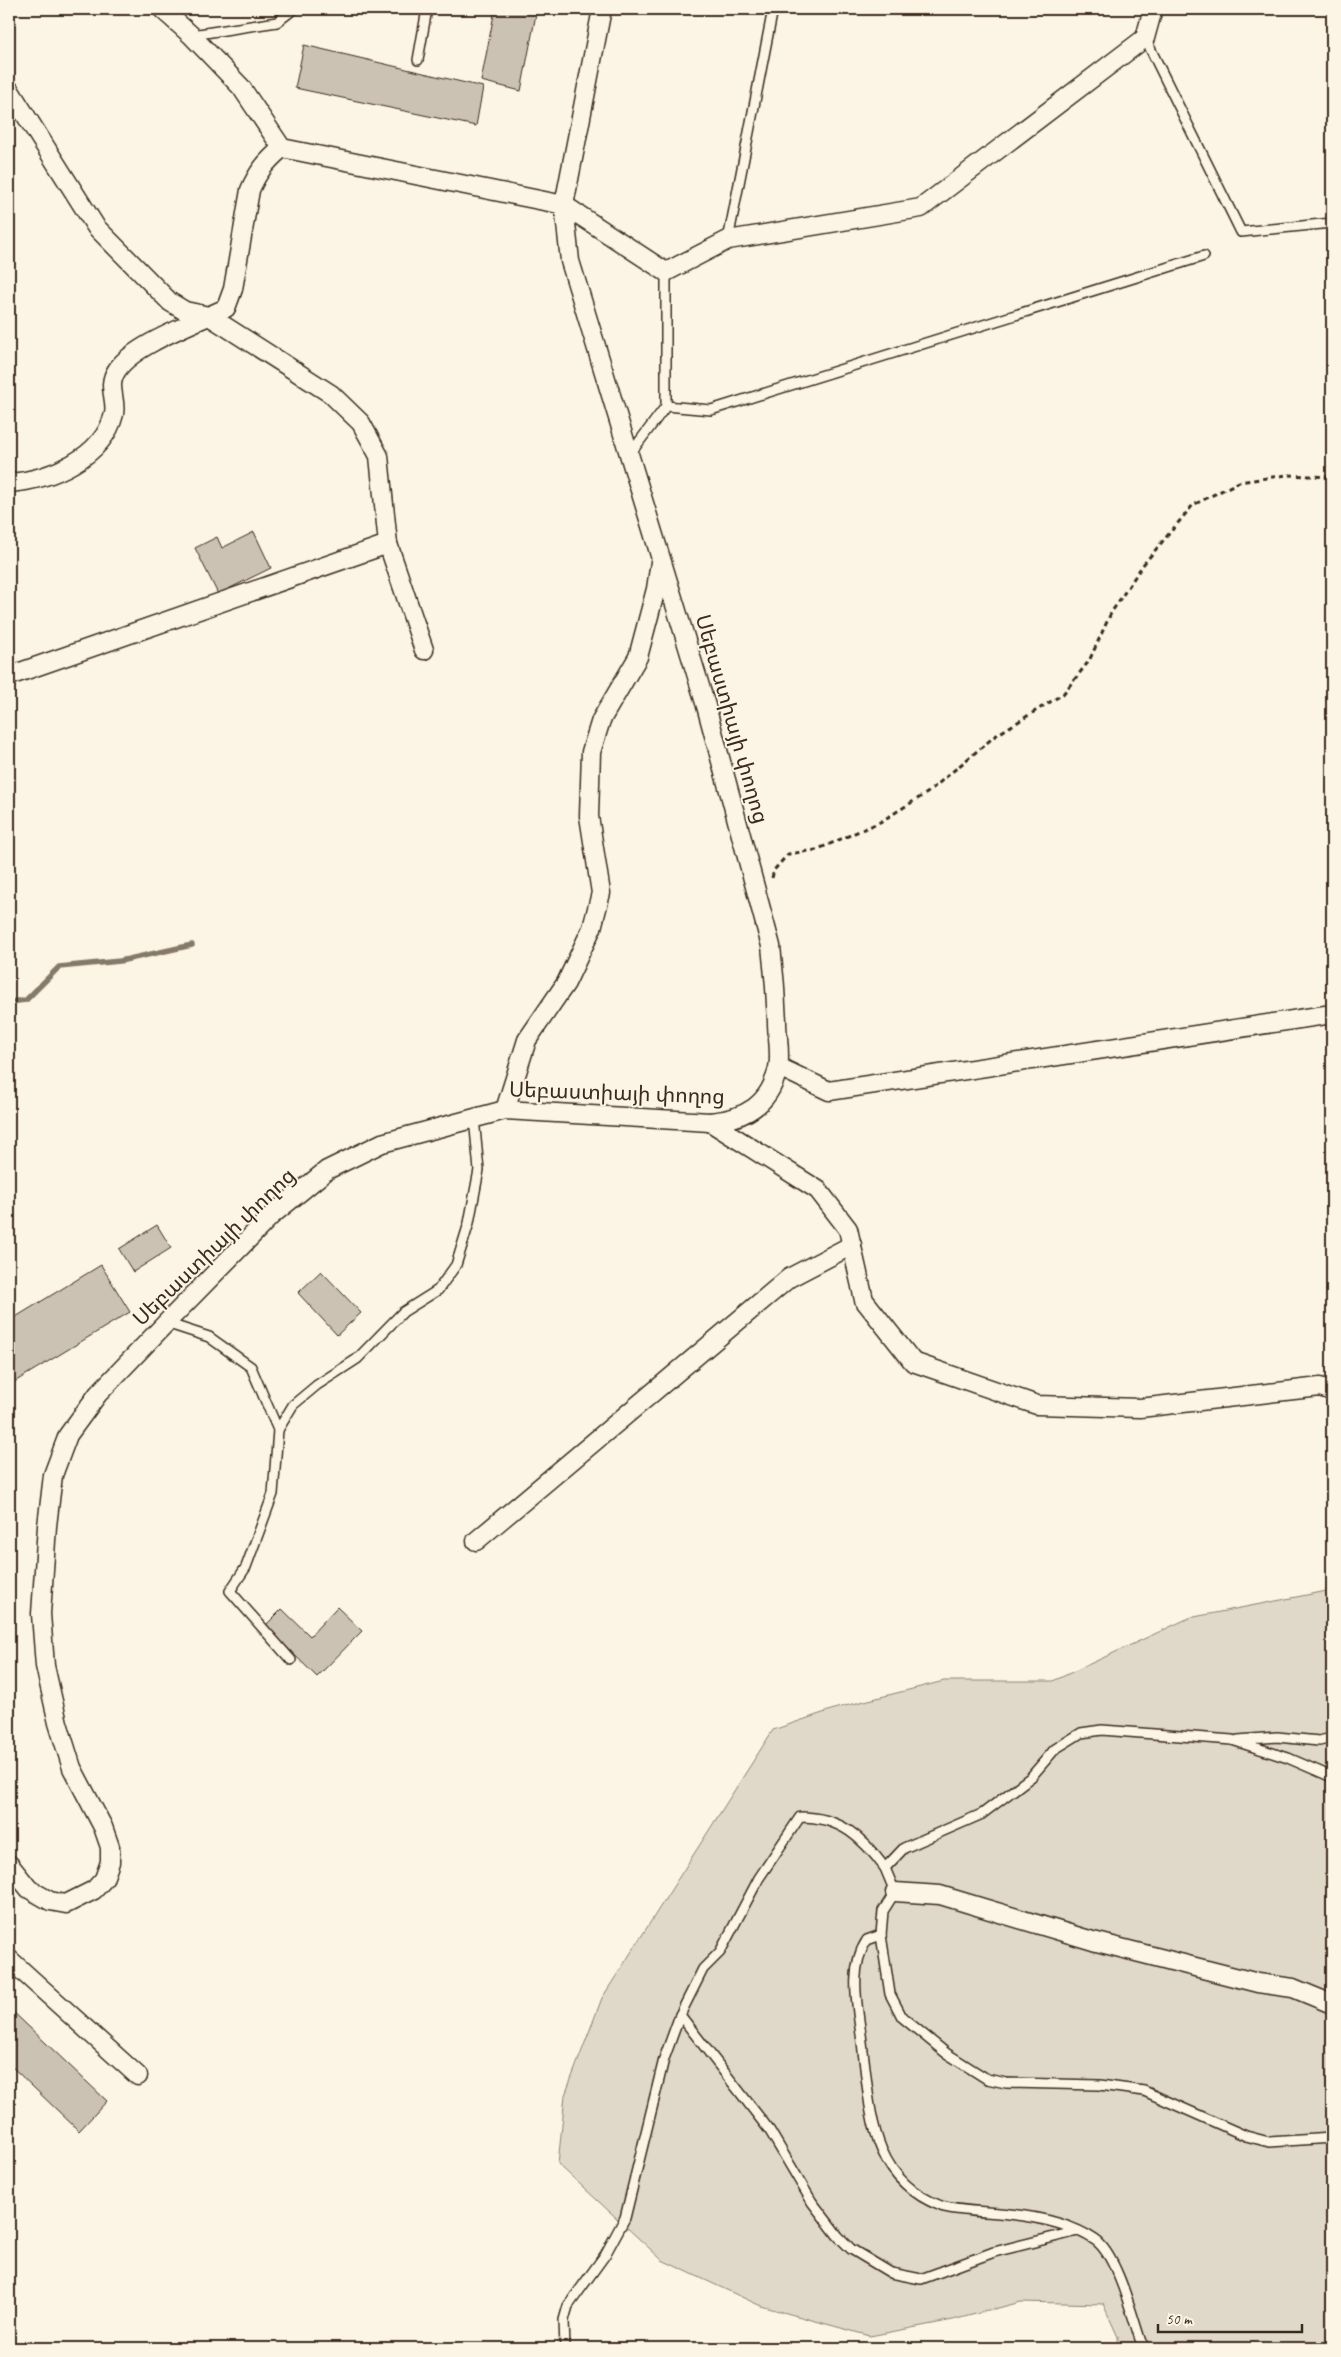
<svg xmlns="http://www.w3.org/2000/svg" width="1341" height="2357" viewBox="0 0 1341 2357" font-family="Caveat,'Noto Sans Armenian',sans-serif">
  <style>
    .green { fill: #e0d8c8; stroke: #8e8173 }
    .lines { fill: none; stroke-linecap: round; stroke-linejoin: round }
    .stream { stroke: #85796b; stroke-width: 5.5 }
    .building { fill: #ccc2b3; stroke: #3b2a1e }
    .lane-casing { stroke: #3b2a1e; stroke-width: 12 }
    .street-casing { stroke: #3b2a1e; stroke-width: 21 }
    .path { stroke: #3b2a1e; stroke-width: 3; stroke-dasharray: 5 4; stroke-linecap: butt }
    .lane { stroke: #fcf5e5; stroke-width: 9 }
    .street { stroke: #fcf5e5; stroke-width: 18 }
    .labels { text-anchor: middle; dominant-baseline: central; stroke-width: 4; stroke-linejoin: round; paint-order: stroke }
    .street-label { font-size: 21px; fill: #3b2a1e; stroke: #fcf5e5 }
  </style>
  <rect width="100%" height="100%" fill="#fcf5e5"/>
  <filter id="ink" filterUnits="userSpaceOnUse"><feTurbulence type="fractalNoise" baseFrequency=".02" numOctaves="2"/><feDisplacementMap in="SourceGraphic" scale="10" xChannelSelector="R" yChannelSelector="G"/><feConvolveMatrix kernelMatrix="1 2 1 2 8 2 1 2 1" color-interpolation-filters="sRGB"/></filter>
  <g filter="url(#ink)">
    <polygon class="green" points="1332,1590 1332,2348 1118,2348 1118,2337 1103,2304 1021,2302 953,2320 870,2336 761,2306 662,2260 558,2164 565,2095 602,1998 773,1730 837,1708 944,1681 1053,1681 1189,1618"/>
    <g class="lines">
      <polyline class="stream" points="9,1002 26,1000 59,967 120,961 192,945"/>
    </g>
    <g class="building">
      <polygon points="495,9 537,9 521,91 481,81"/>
      <polygon points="304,45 483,87 476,126 295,88"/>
      <polygon points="254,532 271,568 218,594 195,548 217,537 222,548"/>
      <polygon points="157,1225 171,1248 133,1272 119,1249"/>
      <polygon points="101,1265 130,1312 11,1384 9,1381 9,1321"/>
      <polygon points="321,1271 361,1313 337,1335 298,1293"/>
      <polygon points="337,1607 362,1631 317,1677 265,1626 282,1609 310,1636"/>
      <polygon points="9,2008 107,2101 79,2131 9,2064"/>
    </g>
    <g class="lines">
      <g class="lane-casing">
        <g id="lane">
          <polyline points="192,35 277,22 294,9"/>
          <polyline points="1145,38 1241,232 1332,223"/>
          <polyline points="418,60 427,9"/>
          <polyline points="728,240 773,9"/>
          <polyline points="666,406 711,410 1204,256"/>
          <polyline points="630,454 666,406 666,272"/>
          <polyline points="166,1323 209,1337 251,1367 278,1430 273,1494 246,1567 230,1591 291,1660"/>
          <polyline points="278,1430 293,1405 317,1385 357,1359 403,1312 438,1290 456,1265 469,1223 479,1170 474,1118"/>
          <polyline points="1238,1740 1277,1737 1319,1741 1332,1738"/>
          <polyline points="1332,1777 1288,1758 1232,1740 1102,1730 1081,1733 1055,1749 1031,1777 982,1814 904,1848 885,1868 895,1892 883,1911 881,1935 890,1994 902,2017 946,2053 987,2079 1006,2083 1100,2085 1144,2091 1246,2136 1269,2142 1332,2138"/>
          <path d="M881,1935L867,1940C846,1971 860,2016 863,2051C871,2114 871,2179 941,2206C955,2211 992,2212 1009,2214C1038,2217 1070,2223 1095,2240C1117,2255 1132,2316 1141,2342L1146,2348"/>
          <polyline points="680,2015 770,2131 812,2202 838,2236 851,2249 891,2273 921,2279 994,2252 1078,2231"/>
          <path d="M565,2348L564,2320L568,2306L605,2255L625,2218L664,2059L680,2015L703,1969L720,1952L759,1878L800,1817C841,1817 863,1838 885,1868"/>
        </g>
      </g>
      <g class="street-casing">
        <g id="street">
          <polyline points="162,9 191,35 241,87 282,148 564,205 666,272 728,240 921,208 1145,38 1153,9"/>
          <polyline points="9,89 96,227 170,302 185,311 209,316 331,394 361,423 379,456 388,544 424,650"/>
          <path d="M9,483C49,480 103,458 114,414C117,398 106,386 117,370C134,344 198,322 226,308L233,289L250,190C258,171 267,161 282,148"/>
          <polyline points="9,676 388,544"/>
          <polyline points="779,1067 829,1091 1332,1014"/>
          <polyline points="505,1110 527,1040 566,983 592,928 601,893 589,816 591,752 601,720 638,657 656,589 660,562"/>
          <polyline points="710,1122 818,1190 848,1229 864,1300 913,1362 1037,1405 1140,1408 1320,1387 1332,1391"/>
          <polyline points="476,1541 789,1278 852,1245"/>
          <path d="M9,1864L29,1889L50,1901L66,1904L94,1890L104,1879L110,1862V1847L103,1827L72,1768L58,1723L45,1666L41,1614L47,1526L53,1475L68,1435L98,1394L166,1323L272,1215L327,1170L382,1143L505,1110L710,1122C745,1119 770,1105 778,1068C781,1054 777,1036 777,1022C776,996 774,971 771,946L706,706L570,261L564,205L602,9"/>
          <polyline points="895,1892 940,1895 1093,1941 1258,1983 1293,1988 1332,2004"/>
          <polyline points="9,1959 138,2076"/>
        </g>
      </g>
      <polyline class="path" points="772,878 774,870 788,854 816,850 880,822 927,793 995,736 1063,694 1089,661 1111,613 1142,566 1193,505 1239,482 1287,475 1332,477"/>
      <use href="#lane" class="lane"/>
      <use href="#street" class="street"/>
    </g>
  </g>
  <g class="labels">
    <g class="street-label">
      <text transform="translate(732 719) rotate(74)">Սեբաստիայի փողոց</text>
      <text transform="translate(617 1093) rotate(2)">Սեբաստիայի փողոց</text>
      <text transform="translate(214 1247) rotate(-44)">Սեբաստիայի փողոց</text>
    </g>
  </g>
  <rect width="1341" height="2357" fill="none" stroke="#fcf5e5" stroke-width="30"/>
  <rect x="15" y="15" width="1311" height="2327" fill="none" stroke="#3b2a1e" stroke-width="2" filter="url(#ink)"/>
  <path d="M1158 2324v8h144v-8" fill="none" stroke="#3b2a1e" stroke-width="2.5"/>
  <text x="1166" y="2324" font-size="15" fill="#3b2a1e" stroke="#fcf5e5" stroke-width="4" paint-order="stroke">50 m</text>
</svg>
